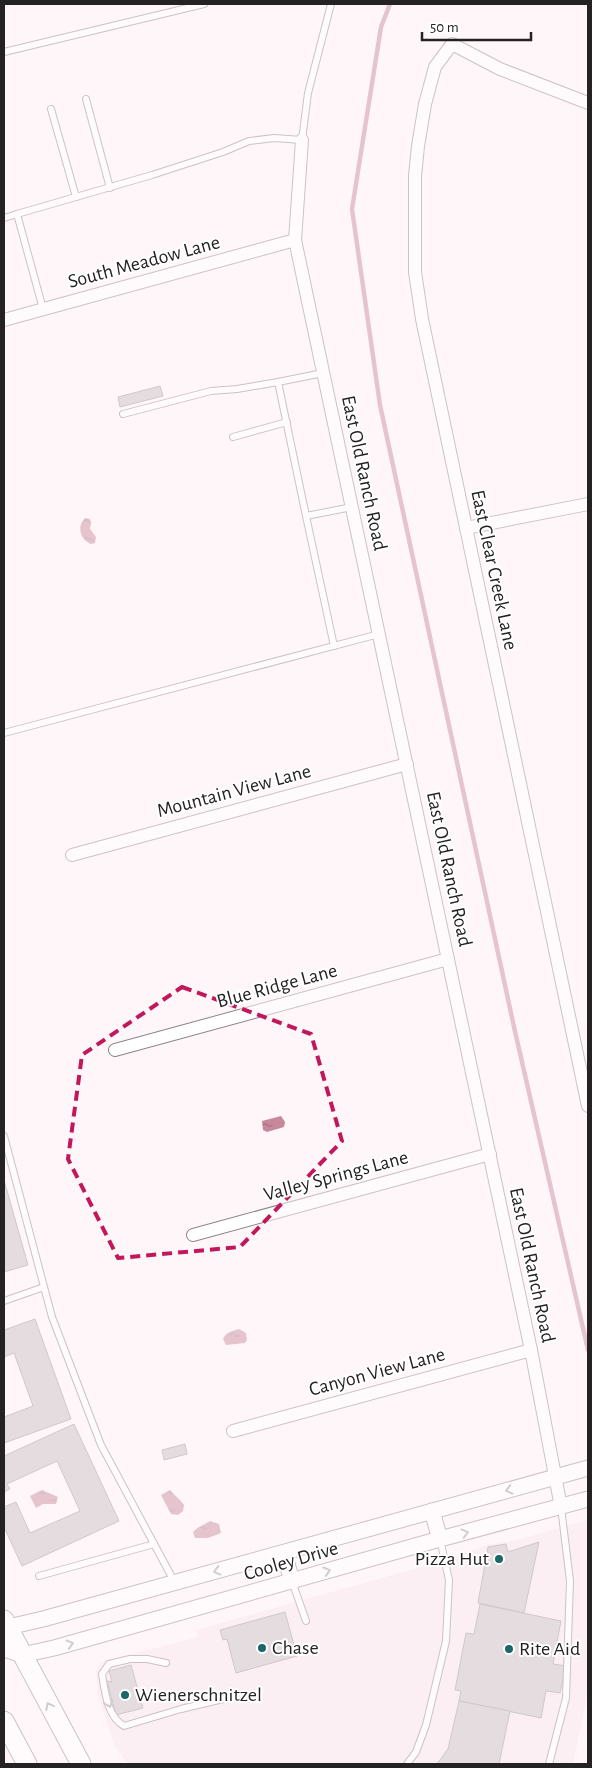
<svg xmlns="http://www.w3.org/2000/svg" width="592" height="1768" viewBox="0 0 592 1768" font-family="'Alegreya Sans',sans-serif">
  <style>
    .built { fill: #f8e7ec }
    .water { fill: url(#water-ripples) }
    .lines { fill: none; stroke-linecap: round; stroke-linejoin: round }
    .stream { stroke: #c6889a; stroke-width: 4.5 }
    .building { fill: #c3bcbe; stroke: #979091 }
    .service-casing { stroke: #8c8587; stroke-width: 8 }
    .minor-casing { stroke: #8c8587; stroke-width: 14 }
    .tertiary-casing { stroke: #8c8587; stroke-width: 17 }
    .primary-casing { stroke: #8c8587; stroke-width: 21 }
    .service { stroke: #fff; stroke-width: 6 }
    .minor { stroke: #fff; stroke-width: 12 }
    .tertiary { stroke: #fff; stroke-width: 15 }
    .primary { stroke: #fff; stroke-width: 19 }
    .oneway { stroke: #9d9c9c }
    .marked { fill: none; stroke: #c2185b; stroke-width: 4; stroke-dasharray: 10 6; stroke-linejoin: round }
    .poi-dot { fill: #19676b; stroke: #fff; stroke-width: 2 }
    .labels { text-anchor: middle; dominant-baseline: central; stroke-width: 4; stroke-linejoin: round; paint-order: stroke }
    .street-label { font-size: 20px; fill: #252223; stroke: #fff }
    .poi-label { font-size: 20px; fill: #252223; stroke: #fff; text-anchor: start }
  </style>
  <defs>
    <pattern id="water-ripples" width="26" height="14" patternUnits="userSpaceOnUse" patternTransform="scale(1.25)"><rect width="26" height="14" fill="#c6889a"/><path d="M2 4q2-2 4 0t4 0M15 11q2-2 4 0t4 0" fill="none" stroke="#a16f7d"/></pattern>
  </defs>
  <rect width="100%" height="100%" fill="#fff6f9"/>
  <polygon class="built" points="587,1520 588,1678 586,1702 573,1764 127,1764 114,1744 98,1696 96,1672 101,1662 198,1637 196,1630 424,1566 487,1545 517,1540"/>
  <g class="water">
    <path d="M85,518L90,519L91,523L90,529L96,537L95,543L91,544C81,540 76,527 85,518Z"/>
    <polygon points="281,1116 285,1122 284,1127 267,1132 263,1130 262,1121"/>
    <path d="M239,1329L246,1333L247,1340L245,1343L226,1345L223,1339C226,1332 232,1331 239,1329Z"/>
    <polygon points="42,1490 58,1497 56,1504 43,1504 36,1508 30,1496"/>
    <path d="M170,1490C175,1496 180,1499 184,1505L183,1511L178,1515L171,1514L161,1495Z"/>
    <path d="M210,1521L219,1524L221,1533L208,1538H195L193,1532C196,1528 205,1524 210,1521Z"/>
  </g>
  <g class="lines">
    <polyline class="stream" points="390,4 381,27 352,209 380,405 514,1027 588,1350"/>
  </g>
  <g class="building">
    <polygon points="160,386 163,396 120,407 118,397"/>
    <polygon points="4,1180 28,1265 4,1272"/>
    <polygon points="35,1319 71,1419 4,1443 4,1417 33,1406 14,1353 4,1357 4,1330"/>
    <polygon points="74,1424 119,1521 22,1566 4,1527 4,1507 16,1502 30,1533 80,1511 57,1461 7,1484 10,1489 4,1492 4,1456"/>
    <polygon points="185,1444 187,1454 164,1460 162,1450"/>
    <polygon points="539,1542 524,1613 478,1603 488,1547 506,1544 508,1552"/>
    <polygon points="480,1604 561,1621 553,1664 566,1666 560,1693 546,1691 541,1718 459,1701 461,1691 455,1690 466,1633 474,1634"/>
    <polygon points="285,1612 297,1656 236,1673 227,1639 223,1640 220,1630"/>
    <polygon points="131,1665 143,1708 116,1715 107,1681 112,1682 109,1671"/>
    <polygon points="459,1701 510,1711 499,1764 437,1764 448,1749"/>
  </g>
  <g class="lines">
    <g class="service-casing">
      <g id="service">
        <polyline points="4,52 204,4"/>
        <polyline points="86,99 110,188"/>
        <polyline points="51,109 76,197"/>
        <polyline points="4,218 17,214"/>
        <polyline points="43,309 17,214 152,175 223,152 249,141 274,138 302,140 308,93 331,4"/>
        <polyline points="278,382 323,373"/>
        <polyline points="123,414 211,391 237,389 278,382 306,516"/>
        <polyline points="233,437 287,422"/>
        <polyline points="334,646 306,516 352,507"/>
        <polyline points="4,733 379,634"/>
        <polyline points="4,1136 52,1317 101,1445 175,1583"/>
        <polyline points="4,1301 44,1287"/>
        <polyline points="39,1576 154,1544"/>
        <polyline points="292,1581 306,1621"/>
        <path d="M166,1663L147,1659H130L109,1664L102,1674C105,1692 107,1716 124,1726L181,1709L223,1699"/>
        <polyline points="407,1764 416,1752 426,1725 446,1641 449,1580 440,1539"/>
        <polyline points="549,1764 566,1698 570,1581 561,1507"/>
      </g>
    </g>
    <g class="minor-casing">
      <g id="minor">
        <polyline points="588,103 500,69 452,44 435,67 425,104 418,146 415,176 415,272 422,319 588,1106"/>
        <polyline points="302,140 295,240 531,1350 561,1507"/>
        <polyline points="4,320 295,240"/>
        <polyline points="466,528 588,504"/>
        <polyline points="72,855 407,764"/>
        <polyline points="115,1050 448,959"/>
        <polyline points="193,1235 490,1154"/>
        <polyline points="233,1431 531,1350"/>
      </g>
    </g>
    <g class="tertiary-casing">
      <g id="tertiary">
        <polyline points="432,1511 440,1539"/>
        <polyline points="284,1553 292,1581"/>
        <polyline points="4,1628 43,1619 588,1468"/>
        <polyline points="4,1649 22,1655 54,1648 440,1539 588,1499"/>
      </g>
    </g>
    <g class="primary-casing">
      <g id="primary">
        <polyline points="4,1620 81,1764"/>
        <polyline points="4,1721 27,1764"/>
      </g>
    </g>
    <use href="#service" class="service"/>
    <use href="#minor" class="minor"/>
    <use href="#tertiary" class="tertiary"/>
    <use href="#primary" class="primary"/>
  </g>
  <defs><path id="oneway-chevron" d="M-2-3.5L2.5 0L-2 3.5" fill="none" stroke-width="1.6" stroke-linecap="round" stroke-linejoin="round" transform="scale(1.25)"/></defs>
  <g class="oneway">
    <use href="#oneway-chevron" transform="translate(509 1490) rotate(165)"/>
    <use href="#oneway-chevron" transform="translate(465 1533) rotate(-15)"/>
    <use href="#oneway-chevron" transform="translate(217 1571) rotate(165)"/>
    <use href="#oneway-chevron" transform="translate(327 1571) rotate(-16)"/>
    <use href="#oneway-chevron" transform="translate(70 1644) rotate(-16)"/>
    <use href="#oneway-chevron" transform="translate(109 1704) rotate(68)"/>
    <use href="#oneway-chevron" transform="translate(49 1706) rotate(-118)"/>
  </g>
  <path d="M0 0H592V1768H0ZM182,987L311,1034L342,1141L240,1247L118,1258L68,1159L82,1055Z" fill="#fff6f9" fill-opacity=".55" fill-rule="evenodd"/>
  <path class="marked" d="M182,987L311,1034L342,1141L240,1247L118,1258L68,1159L82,1055Z"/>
  <g class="poi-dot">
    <circle cx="499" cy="1559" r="5"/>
    <circle cx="262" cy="1648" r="5"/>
    <circle cx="509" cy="1649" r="5"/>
    <circle cx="125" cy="1695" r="5"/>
  </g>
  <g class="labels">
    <g class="street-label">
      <text transform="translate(144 262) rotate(-15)">South Meadow Lane</text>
      <text transform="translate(364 473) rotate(78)">East Old Ranch Road</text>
      <text transform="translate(494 570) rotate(78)">East Clear Creek Lane</text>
      <text transform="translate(234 791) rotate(-15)">Mountain View Lane</text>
      <text transform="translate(449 869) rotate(78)">East Old Ranch Road</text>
      <text transform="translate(277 986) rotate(-15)">Blue Ridge Lane</text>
      <text transform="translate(336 1176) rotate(-15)">Valley Springs Lane</text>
      <text transform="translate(532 1265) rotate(78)">East Old Ranch Road</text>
      <text transform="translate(377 1372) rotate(-15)">Canyon View Lane</text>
      <text transform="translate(291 1561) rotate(-16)">Cooley Drive</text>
    </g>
    <g class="poi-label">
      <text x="489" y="1559" text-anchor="end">Pizza Hut</text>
      <text x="272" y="1648">Chase</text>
      <text x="519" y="1649">Rite Aid</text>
      <text x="135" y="1695">Wienerschnitzel</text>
    </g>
  </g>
  <rect width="592" height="1768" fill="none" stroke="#252223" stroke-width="10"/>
  <path d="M422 32v8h109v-8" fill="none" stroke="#252223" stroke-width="2.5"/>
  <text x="430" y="32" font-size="15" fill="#252223" stroke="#ffffff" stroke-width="4" paint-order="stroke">50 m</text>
</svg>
